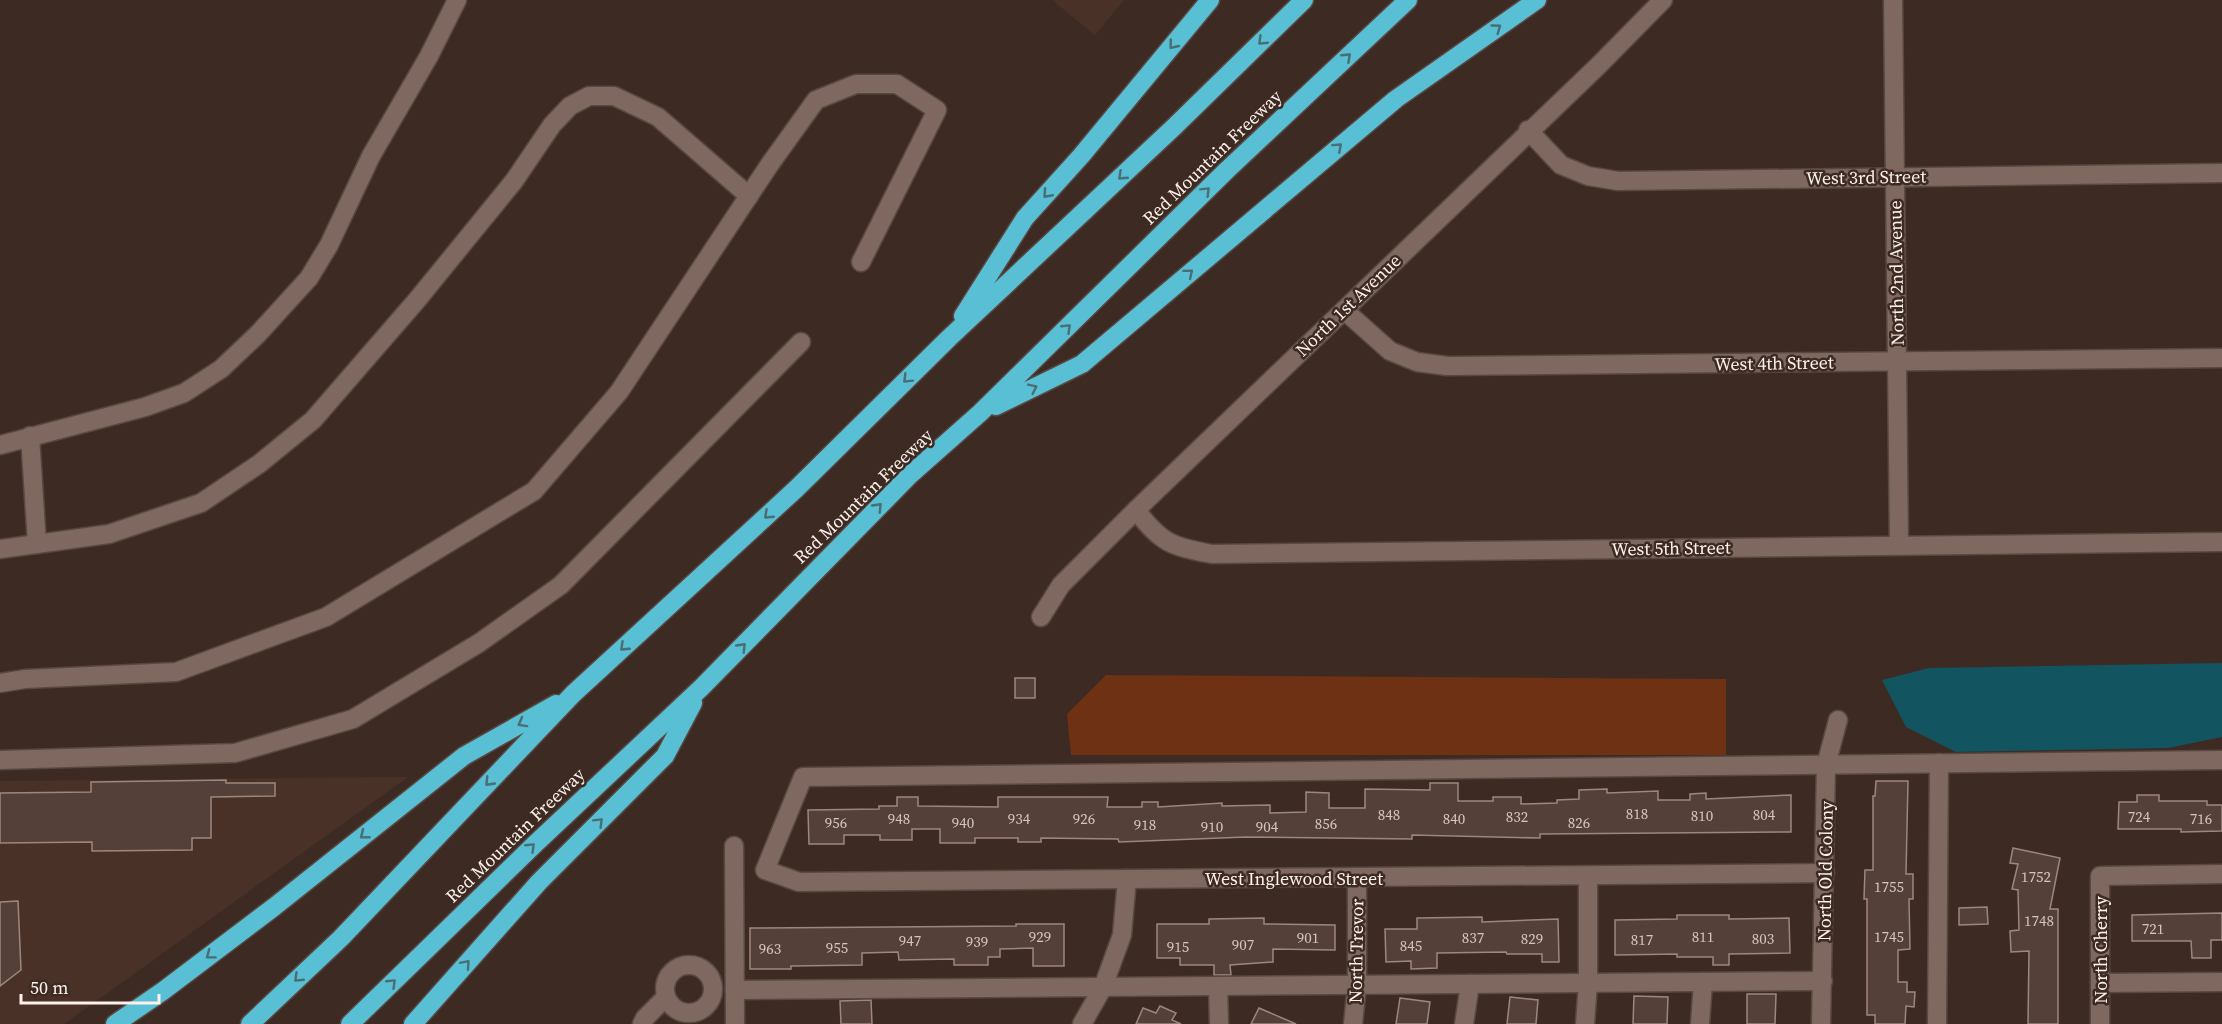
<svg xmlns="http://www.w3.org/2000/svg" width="2222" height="1024" viewBox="0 0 2222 1024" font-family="'Source Serif 4',serif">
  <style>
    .built { fill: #4a3127 }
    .green { fill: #6e3114 }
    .water { fill: #125460 }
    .building { fill: #544038; stroke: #9d877d; stroke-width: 1.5 }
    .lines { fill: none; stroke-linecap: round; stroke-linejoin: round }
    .minor-casing { stroke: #584842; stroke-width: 21 }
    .highway-casing { stroke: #584842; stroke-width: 21 }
    .minor { stroke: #7e685f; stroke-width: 18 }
    .highway { stroke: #58bfd4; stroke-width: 18 }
    .oneway { stroke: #496e73 }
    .labels { text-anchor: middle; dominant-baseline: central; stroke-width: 5; stroke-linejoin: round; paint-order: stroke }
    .number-label { font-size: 15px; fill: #d4c5bf }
    .street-label { font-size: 18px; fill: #fef1ec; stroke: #3d2b23 }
  </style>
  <rect width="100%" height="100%" fill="#3d2b23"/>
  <g class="built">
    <polygon points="1052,0 1124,0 1095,35"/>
    <polygon points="408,777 64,1024 0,1024 0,781"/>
  </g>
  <polygon class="green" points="1106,675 1726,679 1726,755 1071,755 1067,714"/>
  <polygon class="water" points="2222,663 2222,737 2168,748 1956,752 1906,727 1882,680 1929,668"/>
  <g class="building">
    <rect x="1015" y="678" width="20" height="20"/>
    <polygon points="226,780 226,783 275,783 275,796 211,797 211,838 192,838 192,850 92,851 92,842 0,843 0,793 91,792 91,782"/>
    <polygon points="1876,781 1908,781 1906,874 1913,874 1913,899 1909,899 1910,949 1898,950 1898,982 1907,982 1907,992 1915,992 1914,1007 1906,1006 1905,1024 1875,1024 1875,1015 1867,1015 1867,899 1864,899 1865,870 1873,870 1873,796 1875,796"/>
    <polygon points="1430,783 1458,783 1458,801 1493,801 1493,797 1521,797 1521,804 1557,803 1557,800 1579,799 1579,790 1607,789 1607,793 1658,791 1658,800 1690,800 1690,794 1706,793 1706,799 1791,795 1791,832 1540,834 1540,838 1412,835 1412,839 1246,837 1119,842 1118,839 1041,838 1041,842 1018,842 1018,838 975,838 975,843 940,843 940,829 912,829 912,840 880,840 880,835 844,835 844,844 809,844 808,810 879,809 879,806 897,806 897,797 918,797 918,806 998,807 998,797 1108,797 1107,807 1142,807 1142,802 1158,802 1158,807 1222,803 1222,806 1270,805 1270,813 1306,812 1306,792 1329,793 1329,808 1365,808 1365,789 1430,790"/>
    <polygon points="2137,795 2159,795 2159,801 2207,801 2207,805 2222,805 2222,831 2181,832 2181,829 2118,829 2119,802 2137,802"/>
    <polygon points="2013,848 2060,858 2050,909 2058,909 2058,1024 2028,1024 2029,951 2011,952 2010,931 2019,930 2018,890 2012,889 2018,864 2010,863"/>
    <polygon points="18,901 21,970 0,986 0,902"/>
    <polygon points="1987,907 1988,924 1959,925 1959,908"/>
    <polygon points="2222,913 2222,940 2211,940 2211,958 2192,958 2191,941 2132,941 2132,915"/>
    <polygon points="1677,915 1729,915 1729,919 1789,918 1790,953 1729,954 1729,965 1713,965 1713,957 1677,957 1677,954 1615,955 1615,920 1677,919"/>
    <polygon points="1482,917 1482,922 1558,919 1559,962 1542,962 1542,954 1507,954 1506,952 1437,953 1437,968 1411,969 1411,961 1386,962 1385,929 1417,929 1417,918"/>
    <polygon points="1264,918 1264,924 1335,925 1335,950 1273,949 1273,962 1230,965 1231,975 1214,975 1214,965 1180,965 1180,958 1157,958 1157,924 1209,924 1209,919"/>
    <polygon points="1016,924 1064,924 1064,966 1033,966 1033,948 1000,949 1000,957 988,957 988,965 954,965 954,959 899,960 898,952 862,953 862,965 791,966 791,969 750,969 750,928 1016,926"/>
    <polygon points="1747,994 1776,994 1775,1024 1747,1024"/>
    <polygon points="1634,996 1668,997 1667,1024 1633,1024"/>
    <polygon points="1510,997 1538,1000 1536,1024 1507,1024"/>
    <polygon points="1400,998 1430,1002 1427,1024 1396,1024"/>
    <polygon points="871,1000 872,1024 841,1024 840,1001"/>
    <polygon points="1160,1006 1176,1013 1172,1020 1181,1024 1136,1024 1143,1008 1156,1013"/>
    <polygon points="1259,1008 1296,1024 1251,1024"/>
  </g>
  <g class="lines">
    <g class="minor-casing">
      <g id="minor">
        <polyline points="1893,0 1899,545"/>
        <polyline points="1528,130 1561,165 1588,176 1618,181 2222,173"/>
        <polyline points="1344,310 1390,351 1417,362 1447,366 2222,358"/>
        <polyline points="30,436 37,544"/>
        <polyline points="0,445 145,407 184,393 221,369 258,334 309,278 329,245 371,156 429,56 457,0"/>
        <path d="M1136,510C1162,544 1171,546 1212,554L2222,542"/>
        <polyline points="0,549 109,534 201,503 259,464 313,420 417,300 514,181 552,125 570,106 589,96 614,96 658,117 749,196"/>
        <polyline points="1041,617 1061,585 1136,510 1599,65 1663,0"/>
        <polyline points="0,683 25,679 176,672 326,617 534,491 619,392 770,164 816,100 856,84 897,84 937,110 861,262"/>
        <polyline points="0,760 235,753 353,719 479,643 561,585 801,342"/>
        <polyline points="734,846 735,1024"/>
        <polyline points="1825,873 799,882 765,870 803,777 2222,760"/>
        <circle cx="689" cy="989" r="24"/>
        <polyline points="2100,983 2222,982"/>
        <polyline points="1218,986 1219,1024"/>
        <polyline points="735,990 1823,981"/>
        <polyline points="642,1024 645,1018 666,997"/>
        <polyline points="1082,1024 1103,987 1122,935 1127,879"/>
        <polyline points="1353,1024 1357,985 1357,877"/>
        <polyline points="1464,1024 1470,984"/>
        <polyline points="1585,1024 1588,983 1588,877"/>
        <polyline points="1700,1024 1703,982"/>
        <polyline points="1821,1024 1826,765 1838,720"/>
        <polyline points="1937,1024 1939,763"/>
        <polyline points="2100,1024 2100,876 2222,874"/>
      </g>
    </g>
    <g class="highway-casing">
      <g id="highway">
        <polyline points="963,316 1025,218 1081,156 1210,0"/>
        <polyline points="996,406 1082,364 1396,99 1537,0"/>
        <polyline points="115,1024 163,991 274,907 464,756 556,704"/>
        <polyline points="250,1024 341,938 573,694 796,489 949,338 1174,127 1304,0"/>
        <polyline points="350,1024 535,844 701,688 910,475 980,413 1227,170 1408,0"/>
        <polyline points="413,1024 539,882 665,756 693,703"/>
      </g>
    </g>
    <use href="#minor" class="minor"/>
    <use href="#highway" class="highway"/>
  </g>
  <defs><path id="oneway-chevron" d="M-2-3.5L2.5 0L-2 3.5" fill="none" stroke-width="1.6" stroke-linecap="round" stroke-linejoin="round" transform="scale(1.5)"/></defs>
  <g class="oneway">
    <use href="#oneway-chevron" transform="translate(1497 28) rotate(-36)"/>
    <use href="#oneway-chevron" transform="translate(1262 41) rotate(136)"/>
    <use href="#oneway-chevron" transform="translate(1173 45) rotate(129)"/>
    <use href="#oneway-chevron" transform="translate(1347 57) rotate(-43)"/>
    <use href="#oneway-chevron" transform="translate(1338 147) rotate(-42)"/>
    <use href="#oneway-chevron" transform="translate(1122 176) rotate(137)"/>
    <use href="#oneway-chevron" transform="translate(1206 191) rotate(-45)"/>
    <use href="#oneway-chevron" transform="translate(1047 194) rotate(132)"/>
    <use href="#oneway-chevron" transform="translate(1189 273) rotate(-40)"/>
    <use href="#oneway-chevron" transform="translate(1067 328) rotate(-44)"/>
    <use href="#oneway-chevron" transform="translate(907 379) rotate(135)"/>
    <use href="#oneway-chevron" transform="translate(1033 388) rotate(-26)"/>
    <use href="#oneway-chevron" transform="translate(878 507) rotate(-46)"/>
    <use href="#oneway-chevron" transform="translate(768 515) rotate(137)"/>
    <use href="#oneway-chevron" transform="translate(624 647) rotate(137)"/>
    <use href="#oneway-chevron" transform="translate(742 647) rotate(-46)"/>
    <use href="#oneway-chevron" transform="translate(522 723) rotate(151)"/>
    <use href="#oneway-chevron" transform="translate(489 782) rotate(134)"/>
    <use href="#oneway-chevron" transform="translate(599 822) rotate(-45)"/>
    <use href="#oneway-chevron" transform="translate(364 835) rotate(141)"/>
    <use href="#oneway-chevron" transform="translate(531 847) rotate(-44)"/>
    <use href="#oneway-chevron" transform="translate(210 955) rotate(143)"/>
    <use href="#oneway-chevron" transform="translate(466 964) rotate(-49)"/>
    <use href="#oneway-chevron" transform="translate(298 978) rotate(136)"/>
    <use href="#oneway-chevron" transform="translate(392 983) rotate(-44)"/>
  </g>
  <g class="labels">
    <g class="number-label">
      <text x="1637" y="813">818</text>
      <text x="1389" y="814">848</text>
      <text x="1764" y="814">804</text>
      <text x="1702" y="815">810</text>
      <text x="1517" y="816">832</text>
      <text x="2139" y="816">724</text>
      <text x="899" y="818">948</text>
      <text x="1019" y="818">934</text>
      <text x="1084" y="818">926</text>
      <text x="1454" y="818">840</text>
      <text x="2201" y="818">716</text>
      <text x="836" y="822">956</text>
      <text x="963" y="822">940</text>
      <text x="1579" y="822">826</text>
      <text x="1326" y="823">856</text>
      <text x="1145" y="824">918</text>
      <text x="1212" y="826">910</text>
      <text x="1267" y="826">904</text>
      <text x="2036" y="876">1752</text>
      <text x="1889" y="886">1755</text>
      <text x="2039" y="920">1748</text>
      <text x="2153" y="928">721</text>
      <text x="1040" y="936">929</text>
      <text x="1703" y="936">811</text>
      <text x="1889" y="936">1745</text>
      <text x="1308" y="937">901</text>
      <text x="1473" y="937">837</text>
      <text x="1532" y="938">829</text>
      <text x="1763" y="938">803</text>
      <text x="1642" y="939">817</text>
      <text x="910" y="940">947</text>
      <text x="977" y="941">939</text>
      <text x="1243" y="944">907</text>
      <text x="1411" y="945">845</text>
      <text x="1178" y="946">915</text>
      <text x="837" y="947">955</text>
      <text x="770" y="948">963</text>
    </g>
    <g class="street-label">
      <text transform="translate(1212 157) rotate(-44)">Red Mountain Freeway</text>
      <text transform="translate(1866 177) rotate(-1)">West 3rd Street</text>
      <text transform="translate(1896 273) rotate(-91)">North 2nd Avenue</text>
      <text transform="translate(1348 305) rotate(-44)">North 1st Avenue</text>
      <text transform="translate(1774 363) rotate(-1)">West 4th Street</text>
      <text transform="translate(863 496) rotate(-44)">Red Mountain Freeway</text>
      <text transform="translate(1671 548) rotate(-1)">West 5th Street</text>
      <text transform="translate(515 835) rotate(-44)">Red Mountain Freeway</text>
      <text transform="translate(1825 871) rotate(-89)">North Old Colony</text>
      <text x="1294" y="878">West Inglewood Street</text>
      <text transform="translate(2100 950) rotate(-90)">North Cherry</text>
      <text transform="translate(1356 951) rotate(-89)">North Trevor</text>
    </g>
  </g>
  <path d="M21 994v9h138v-9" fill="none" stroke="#fef1ec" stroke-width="3"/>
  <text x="30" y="994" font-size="18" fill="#fef1ec" stroke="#3d2b23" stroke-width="4.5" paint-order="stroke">50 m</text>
</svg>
